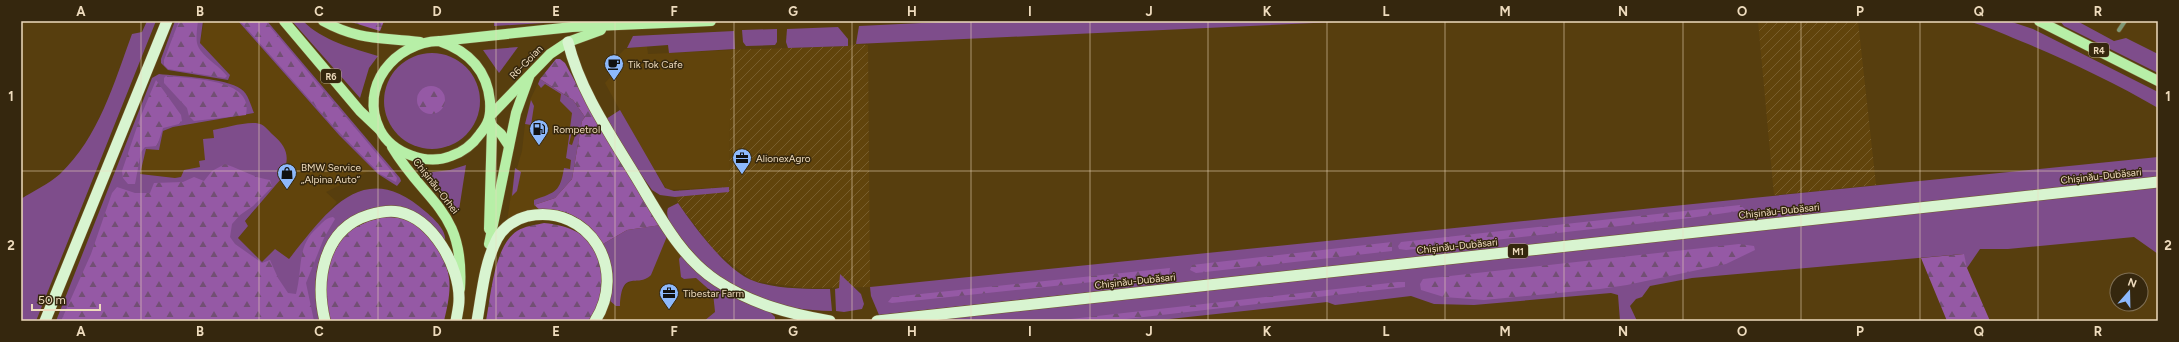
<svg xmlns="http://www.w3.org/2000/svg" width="2179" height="342" viewBox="0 0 2179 342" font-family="Figtree,sans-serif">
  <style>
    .built { fill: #61440c }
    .industrial { fill: url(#industrial-furrows) }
    .grass { fill: #7e4d8b }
    .forest { fill: url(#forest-firs) }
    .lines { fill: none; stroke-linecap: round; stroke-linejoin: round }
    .minor-casing { stroke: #725a2e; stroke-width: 5 }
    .primary-casing { stroke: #725a2e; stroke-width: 11 }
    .trunk-casing { stroke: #725a2e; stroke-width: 12 }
    .minor { stroke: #7e9977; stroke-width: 4 }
    .primary { stroke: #b7efa7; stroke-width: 10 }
    .trunk { stroke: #d8f4d0; stroke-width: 11 }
    .grid { fill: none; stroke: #eedbbd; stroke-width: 1; stroke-opacity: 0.55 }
    .labels { text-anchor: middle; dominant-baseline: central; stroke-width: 3; stroke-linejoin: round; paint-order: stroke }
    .shield { fill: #35270e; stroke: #b6a588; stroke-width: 1 }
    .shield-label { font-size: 9px; font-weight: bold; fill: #eedbbd }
    .street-label { font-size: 10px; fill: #eedbbd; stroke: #35270e }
    .poi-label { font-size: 10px; fill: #eedbbd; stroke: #35270e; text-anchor: start }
    .neatline { fill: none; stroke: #eedbbd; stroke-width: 1.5 }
    .grid-label { font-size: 13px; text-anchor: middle; font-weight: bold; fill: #eedbbd }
  </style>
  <defs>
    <pattern id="industrial-furrows" width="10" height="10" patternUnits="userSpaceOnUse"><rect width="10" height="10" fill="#61440c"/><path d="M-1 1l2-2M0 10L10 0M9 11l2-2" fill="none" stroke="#785e2d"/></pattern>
    <pattern id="forest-firs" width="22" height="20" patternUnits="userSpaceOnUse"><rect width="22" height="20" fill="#9559a5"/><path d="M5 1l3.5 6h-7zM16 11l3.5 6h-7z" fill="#724f74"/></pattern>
  </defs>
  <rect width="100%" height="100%" fill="#573e0e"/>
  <g class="built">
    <polygon points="204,21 238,21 339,135 373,169 326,192 337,202 289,259 262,262 238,238 248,226 245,222 263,200 181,177 175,178 139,174 146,149 159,149 163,131 173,127 254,113 246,95 242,89 228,84 229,75 200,43"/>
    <polygon points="647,46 648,54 731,50 729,187 667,190 634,136 605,83 623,63 617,57 625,49"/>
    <polygon points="540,79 562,92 582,121 572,179 555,198 535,205 540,210 507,221 515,168 517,168 522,151 525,124 530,100"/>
    <polygon points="668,234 684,256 681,277 684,279 696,278 713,293 715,312 704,321 599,321 609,300 621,293 626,284 635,280 646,279"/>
  </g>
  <g class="industrial">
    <polygon points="1758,21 1858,21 1876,185 1774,195"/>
    <polygon points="856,44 868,45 870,287 805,288 753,281 714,250 678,203 674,191 729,187 731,50 848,46"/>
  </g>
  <g class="grass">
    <path d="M147,21H156L36,321H21V199C33,191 49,184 60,174C99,137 114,83 132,34L142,32Z"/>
    <polygon points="175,21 203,21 200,43 230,75 228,80 168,70 161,63 161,59"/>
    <polygon points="238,21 267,21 400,178 401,181 397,186 378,174 339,135"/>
    <path d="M292,21H303C323,41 352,48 378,56L369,68L360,98Z"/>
    <polygon points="494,21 575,21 494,26"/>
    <polygon points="963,21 1357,21 856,44 859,26"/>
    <path d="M1968,21H2009L2033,29L2158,92V108C2117,84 2073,63 2028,44C2008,36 1989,27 1968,21Z"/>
    <polygon points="2060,21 2077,21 2114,41 2126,38 2158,54 2158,73 2064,26"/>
    <polygon points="838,27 848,39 848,46 788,48 786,42 787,29"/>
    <polygon points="777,29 777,42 775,45 746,46 743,42 742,30"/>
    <polygon points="734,31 735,49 669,53 668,45 627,48 633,36"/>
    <polygon points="518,47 499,73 483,50"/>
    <circle cx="432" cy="101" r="48"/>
    <path d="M159,74C178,76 226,78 241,89C248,93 251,106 254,113L173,127L163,131L159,150L146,149L140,174L175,178L181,177L184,170L200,167L199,161L205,160L203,139L214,138L213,130C224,128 250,120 260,124C264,125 269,131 272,134C290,149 290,160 280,180L245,221L248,226L238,238L262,262L275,249L289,259C327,212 363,156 426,212C433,218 447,230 445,241L404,211C388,215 356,219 343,225C340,226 337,231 334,233C314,256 311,293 321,321H56L152,78Z"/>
    <path d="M540,79L573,100L585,117L582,121L572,179L555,198L534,205V200C556,192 560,192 564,168L570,169L571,160L566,158L570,130L572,131L569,144L572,145L575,136H573L574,126L570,128L572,113L560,101L561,94L545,84L541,88L538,84Z"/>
    <polygon points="531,100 534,106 531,125 525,124"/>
    <polygon points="620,110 665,188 674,191 729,187 729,192 675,197 660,195 652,190 632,162 606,119"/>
    <polygon points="2158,157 2158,177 879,315 871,296 870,287"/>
    <polygon points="466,165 459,210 459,211 425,173 450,170"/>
    <polygon points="515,168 521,172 517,191 512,196"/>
    <polygon points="2158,186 2158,254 2134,237 2008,249 1980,249 1967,268 1963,254 1692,278 1650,286 1642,297 1636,299 1630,306 1637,321 1620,321 1618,295 1611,293 1474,305 1434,304 1411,296 1335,305 1327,302 1151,321 920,321"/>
    <path d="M678,203C694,226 727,272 754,281C775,289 808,289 830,289L832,311C767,310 721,290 681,238C675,231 664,218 668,208Z"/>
    <path d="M661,225L668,234L651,275C637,289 622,267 620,306H616L609,300C616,280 612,263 603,244L627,230Z"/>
    <polygon points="681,256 684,256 771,313 775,317 775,321 704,321 715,312 713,293 696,278 684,279 681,277 679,259"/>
    <polygon points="840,274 861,294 864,304 862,309 844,312 836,311 835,289 839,288"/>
  </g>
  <g class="forest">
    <path d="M179,21H198C197,28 196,37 197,43C200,56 219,65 227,76L225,78L168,69L164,65V60Z"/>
    <polygon points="240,21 265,21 394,174 397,178 396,182 380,174 333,126"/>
    <polygon points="348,21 384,21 380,31"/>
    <path d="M556,59H560L565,63L605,136L661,225L627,230L603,244C590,222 566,206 540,210L534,205L555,198L572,179L582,121L585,117L573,100L540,79Z"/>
    <path d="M166,76C190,79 255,78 246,115L194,121L189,116L187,108L164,83V78Z"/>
    <polygon points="156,80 181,115 182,121 179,124 163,128 157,146 145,147 141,152 135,184 128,184 123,178 122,171 140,118"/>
    <circle cx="431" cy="100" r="14"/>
    <path d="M225,164C241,169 254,178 270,180L272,187L253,206L240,215L232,224L230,237L235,244L262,263L270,260L278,278L288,293L296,294C303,268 296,246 318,227C323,222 326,218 333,217L335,219L324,238L306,283L314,321H61L91,254L112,193L117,187L135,193H150L154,183L183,182L194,177L204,181L212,171Z"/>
    <polygon points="1740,205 1746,210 1690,218 1406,250 1399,249 1398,246 1401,242"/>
    <path d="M384,217C389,217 394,217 399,218C425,223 446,253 449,278C451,292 447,308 444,321H329L327,315L326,267L342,238L354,228L369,221Z"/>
    <path d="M544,223C578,226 599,241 602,275C603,295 601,305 589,321H486C491,295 494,246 517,231C525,226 535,225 544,223Z"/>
    <polygon points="1392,242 1392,251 1196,273 1190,270 1192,265"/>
    <polygon points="1739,244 1754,246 1755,250 1726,264 1627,285 1600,289 1484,300 1444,297 1421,290 1420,284 1423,279"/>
    <polygon points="1964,254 1967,268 1990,321 1947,321 1921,258"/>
    <polygon points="1170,268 1169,274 892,303 888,302 892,297"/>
    <polygon points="1398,282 1405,282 1405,287 1109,321 1053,321"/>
  </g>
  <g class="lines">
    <g class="minor-casing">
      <polyline id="minor" points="2119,30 2125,21"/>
    </g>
    <g class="primary-casing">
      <g id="primary">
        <polyline points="284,21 360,111 379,129"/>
        <path d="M323,21C359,41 382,37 420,42"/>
        <polyline points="2039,21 2158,81"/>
        <path d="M439,41C468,51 487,69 490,101C491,116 489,123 480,134C473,144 463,152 451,156C427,166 392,153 380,130C358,87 395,42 439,41Z"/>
        <polyline points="441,41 572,27 711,21"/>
        <polyline points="491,115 550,54 568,42 601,30"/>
        <polyline points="492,126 501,134 509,146"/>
        <path d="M392,147C426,204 465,210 460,289"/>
        <polyline points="489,229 492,126 490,120"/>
        <polyline points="489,244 516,113 529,77"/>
      </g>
    </g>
    <g class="trunk-casing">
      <g id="trunk">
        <path d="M568,42C580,91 610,134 636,177C658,213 680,257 717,281C752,304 790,314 830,321"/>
        <polyline points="45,321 167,21"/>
        <path d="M325,321C315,280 323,229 369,215C379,212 389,210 399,212C433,219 460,267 459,300C459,307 457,314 456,321"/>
        <path d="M477,321C482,294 484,264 497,239C503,227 516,219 528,216C590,204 628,270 595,321"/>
        <polyline points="877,321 2158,182"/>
      </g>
    </g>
    <use href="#minor" class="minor"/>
    <use href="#primary" class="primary"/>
    <use href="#trunk" class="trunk"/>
  </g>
  <path class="grid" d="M141,21V321M259,21V321M378,21V321M496,21V321M615,21V321M734,21V321M852,21V321M971,21V321M1090,21V321M1208,21V321M1327,21V321M1445,21V321M1564,21V321M1683,21V321M1801,21V321M1920,21V321M2038,21V321M21,171H2158"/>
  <defs>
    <g id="cafe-pin" transform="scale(1)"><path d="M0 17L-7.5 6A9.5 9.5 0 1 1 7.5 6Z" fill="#8db9fc" stroke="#35270e"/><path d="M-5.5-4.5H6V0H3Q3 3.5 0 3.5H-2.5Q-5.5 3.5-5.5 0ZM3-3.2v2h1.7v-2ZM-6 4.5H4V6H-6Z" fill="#111"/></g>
    <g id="fuel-pin" transform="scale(1)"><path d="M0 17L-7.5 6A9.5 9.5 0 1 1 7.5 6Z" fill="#8db9fc" stroke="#35270e"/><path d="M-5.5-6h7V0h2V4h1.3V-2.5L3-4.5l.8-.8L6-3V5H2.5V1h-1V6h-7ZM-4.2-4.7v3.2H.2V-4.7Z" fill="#111"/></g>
    <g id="office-pin" transform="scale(1)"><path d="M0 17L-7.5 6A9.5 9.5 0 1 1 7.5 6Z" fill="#8db9fc" stroke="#35270e"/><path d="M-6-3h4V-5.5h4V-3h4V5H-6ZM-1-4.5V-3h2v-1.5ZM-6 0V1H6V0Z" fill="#111"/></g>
    <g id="shop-pin" transform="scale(1)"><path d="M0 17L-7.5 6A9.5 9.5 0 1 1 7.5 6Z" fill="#8db9fc" stroke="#35270e"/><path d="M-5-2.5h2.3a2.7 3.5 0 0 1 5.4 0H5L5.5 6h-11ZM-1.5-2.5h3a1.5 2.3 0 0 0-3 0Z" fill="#111"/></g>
  </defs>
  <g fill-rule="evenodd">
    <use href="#cafe-pin" x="614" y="64"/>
    <use href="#fuel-pin" x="539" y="129"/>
    <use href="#office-pin" x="742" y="158"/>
    <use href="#shop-pin" x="287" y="173"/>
    <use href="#office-pin" x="669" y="293"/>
  </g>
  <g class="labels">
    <g class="shield">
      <rect x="2089" y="43" width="20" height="14" rx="3"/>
      <rect x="321" y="69" width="20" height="14" rx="3"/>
      <rect x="1508" y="244" width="20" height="14" rx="3"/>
    </g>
    <g class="shield-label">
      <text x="2099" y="50">R4</text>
      <text x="331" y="76">R6</text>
      <text x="1518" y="251">M1</text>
    </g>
    <g class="street-label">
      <text transform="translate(526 62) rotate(-46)">R6-Goian</text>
      <text transform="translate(2101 176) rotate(-6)">Chișinău-Dubăsari</text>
      <text transform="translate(436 186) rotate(52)">Chișinău-Orhei</text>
      <text transform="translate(1779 211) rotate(-6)">Chișinău-Dubăsari</text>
      <text transform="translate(1457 246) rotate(-6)">Chișinău-Dubăsari</text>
      <text transform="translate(1135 281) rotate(-6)">Chișinău-Dubăsari</text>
    </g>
    <g class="poi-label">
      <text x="628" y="64">Tik Tok Cafe</text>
      <text x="553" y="129">Rompetrol</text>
      <text x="756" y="158">AlionexAgro</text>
      <text x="301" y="167">BMW Service<tspan x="301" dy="12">„Alpina Auto”</tspan></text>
      <text x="683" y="293">Tibestar Farm</text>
    </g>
  </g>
  <rect width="2179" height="342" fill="none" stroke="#35270e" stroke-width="44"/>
  <g transform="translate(2129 292) rotate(20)"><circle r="19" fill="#35270e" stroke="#7f6f54"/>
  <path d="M0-3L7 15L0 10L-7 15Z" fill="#8db9fc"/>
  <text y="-6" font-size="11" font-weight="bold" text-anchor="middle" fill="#eedbbd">N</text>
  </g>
  <path d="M32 304v6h68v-6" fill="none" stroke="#eedbbd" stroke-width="2"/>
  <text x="38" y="304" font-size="12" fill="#eedbbd" stroke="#35270e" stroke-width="3" paint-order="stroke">50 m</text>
  <rect x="22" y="22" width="2135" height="298" class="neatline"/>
  <g class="grid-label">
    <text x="81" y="16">A</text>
    <text x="200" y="16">B</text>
    <text x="319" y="16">C</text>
    <text x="437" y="16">D</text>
    <text x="556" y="16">E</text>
    <text x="674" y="16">F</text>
    <text x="793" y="16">G</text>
    <text x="912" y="16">H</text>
    <text x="1030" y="16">I</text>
    <text x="1149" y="16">J</text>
    <text x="1267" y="16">K</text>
    <text x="1386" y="16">L</text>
    <text x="1505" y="16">M</text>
    <text x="1623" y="16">N</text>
    <text x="1742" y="16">O</text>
    <text x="1860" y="16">P</text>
    <text x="1979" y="16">Q</text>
    <text x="2098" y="16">R</text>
    <text x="11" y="101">1</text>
    <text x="2168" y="101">1</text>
    <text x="11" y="250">2</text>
    <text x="2168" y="250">2</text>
    <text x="81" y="336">A</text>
    <text x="200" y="336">B</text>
    <text x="319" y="336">C</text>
    <text x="437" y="336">D</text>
    <text x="556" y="336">E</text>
    <text x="674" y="336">F</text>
    <text x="793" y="336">G</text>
    <text x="912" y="336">H</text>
    <text x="1030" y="336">I</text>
    <text x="1149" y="336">J</text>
    <text x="1267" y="336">K</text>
    <text x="1386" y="336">L</text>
    <text x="1505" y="336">M</text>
    <text x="1623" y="336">N</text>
    <text x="1742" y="336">O</text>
    <text x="1860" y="336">P</text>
    <text x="1979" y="336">Q</text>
    <text x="2098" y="336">R</text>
  </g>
</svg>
